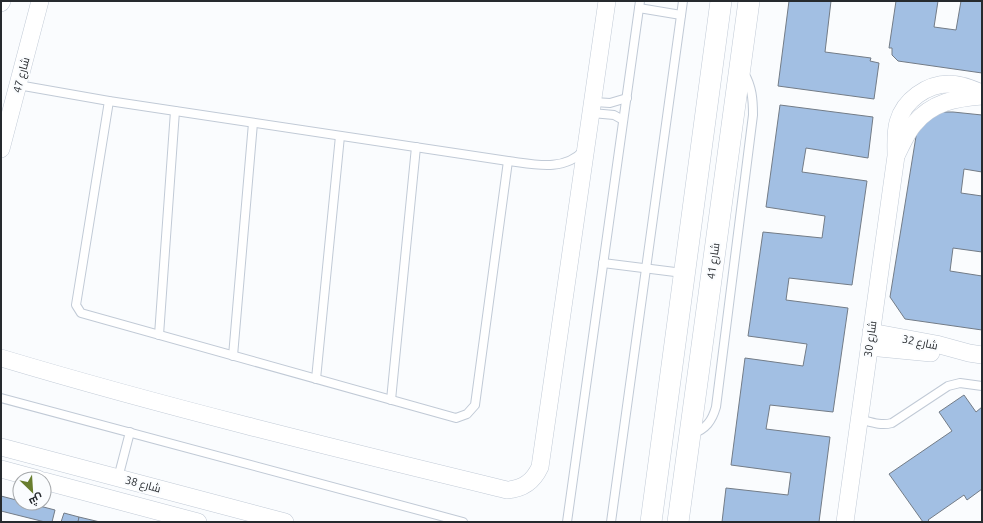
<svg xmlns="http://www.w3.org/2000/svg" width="983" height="523" viewBox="0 0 983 523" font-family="Ubuntu,Cairo,sans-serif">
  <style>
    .building { fill: #a2bfe3; stroke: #737c87 }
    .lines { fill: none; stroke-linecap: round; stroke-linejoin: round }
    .service-casing { stroke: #c1cad6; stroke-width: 10 }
    .minor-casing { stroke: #c1cad6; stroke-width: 18 }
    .tertiary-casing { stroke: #c1cad6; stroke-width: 22 }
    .service { stroke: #fff; stroke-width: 8 }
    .minor { stroke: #fff; stroke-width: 17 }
    .tertiary { stroke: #fff; stroke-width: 21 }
    .labels { text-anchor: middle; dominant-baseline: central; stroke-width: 4; stroke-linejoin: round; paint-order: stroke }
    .street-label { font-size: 11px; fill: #262a2e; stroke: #fafcfe }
  </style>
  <rect width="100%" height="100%" fill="#fafcfe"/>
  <g class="building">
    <polygon points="789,1 831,1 825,52 871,58 870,61 879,63 874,99 778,86"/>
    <polygon points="896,1 938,1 934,27 956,30 961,1 982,1 982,73 898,61 892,55 892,48 889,48"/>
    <polygon points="780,105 873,117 868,158 806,148 802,172 867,181 852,285 789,278 786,300 848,308 833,412 770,405 766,429 830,437 819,522 722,522 726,488 788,495 791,473 731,465 745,358 803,366 807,344 748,336 763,232 822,238 825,216 766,207"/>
    <polygon points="937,112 953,112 982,115 982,172 964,169 961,193 982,196 982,252 953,248 950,271 982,276 982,330 905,319 890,297 918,124"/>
    <polygon points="964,395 976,412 982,407 982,489 967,500 964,495 928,520 930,522 923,522 889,474 952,431 939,412"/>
    <polygon points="1,496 20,501 20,503 28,503 55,510 52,522 45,522 1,511"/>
    <polygon points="64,513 79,517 78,522 61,522"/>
    <polygon points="79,517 100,522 78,522"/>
  </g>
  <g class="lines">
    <g class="service-casing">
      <g id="service">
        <polyline points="639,8 681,15"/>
        <path d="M18,85L109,101L508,161C533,164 564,172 583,151"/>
        <polyline points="109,101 76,305 81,313 456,418 467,414 475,405 508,161"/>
        <polyline points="594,102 610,103 627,98"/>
        <polyline points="592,113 614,115 623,120"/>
        <polyline points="603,263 683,273"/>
        <polyline points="159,335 175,111"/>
        <polyline points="233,356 253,123"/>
        <polyline points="316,379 340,136"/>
        <polyline points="1,398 463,522"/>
        <polyline points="391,400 416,147"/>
        <path d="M859,419C871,422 880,426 892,423L948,386L960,383L982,386"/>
        <path d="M692,434C706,429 712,421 716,407L753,115C753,100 752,86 744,73"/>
        <polyline points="118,478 130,432"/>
        <polyline points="567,522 640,1"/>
        <polyline points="611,522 683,1"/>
      </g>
    </g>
    <g class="minor-casing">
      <g id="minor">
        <polyline points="1,3 2,1"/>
        <polyline points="1,149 40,1"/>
        <path d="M897,154C902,144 907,132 914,124C932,102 956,98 982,96"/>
        <polyline points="871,332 936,344 969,353 982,355"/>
        <polyline points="869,347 931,353"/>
        <path d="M1,358C168,408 338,449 507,490C523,489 533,482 540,467L607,1"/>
        <polyline points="1,447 285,522"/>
        <polyline points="1,469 38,479"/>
        <polyline points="44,481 198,522"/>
        <path d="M845,522L896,156C896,145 895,133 898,122C904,100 927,84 949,84C961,84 972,89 982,93"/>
      </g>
    </g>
    <g class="tertiary-casing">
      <g id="tertiary">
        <polyline points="651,522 721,1"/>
        <polyline points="678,522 749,1"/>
      </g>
    </g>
    <use href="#service" class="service"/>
    <use href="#minor" class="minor"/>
    <use href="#tertiary" class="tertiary"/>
  </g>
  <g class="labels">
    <g class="street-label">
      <text transform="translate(21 75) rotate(-75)">شارع 47</text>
      <text transform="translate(713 261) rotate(-82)">شارع 41</text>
      <text transform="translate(870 339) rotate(-82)">شارع 30</text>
      <text transform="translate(920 342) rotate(12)">شارع 32</text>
      <text transform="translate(143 484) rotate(15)">شارع 38</text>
    </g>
  </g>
  <rect width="983" height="523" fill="none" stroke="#262a2e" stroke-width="4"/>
  <g transform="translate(32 491) rotate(155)"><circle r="19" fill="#fafcfe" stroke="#a5a8ab"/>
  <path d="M0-3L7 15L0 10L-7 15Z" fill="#687d2e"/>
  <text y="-6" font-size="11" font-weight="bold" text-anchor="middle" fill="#262a2e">ش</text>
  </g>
</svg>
